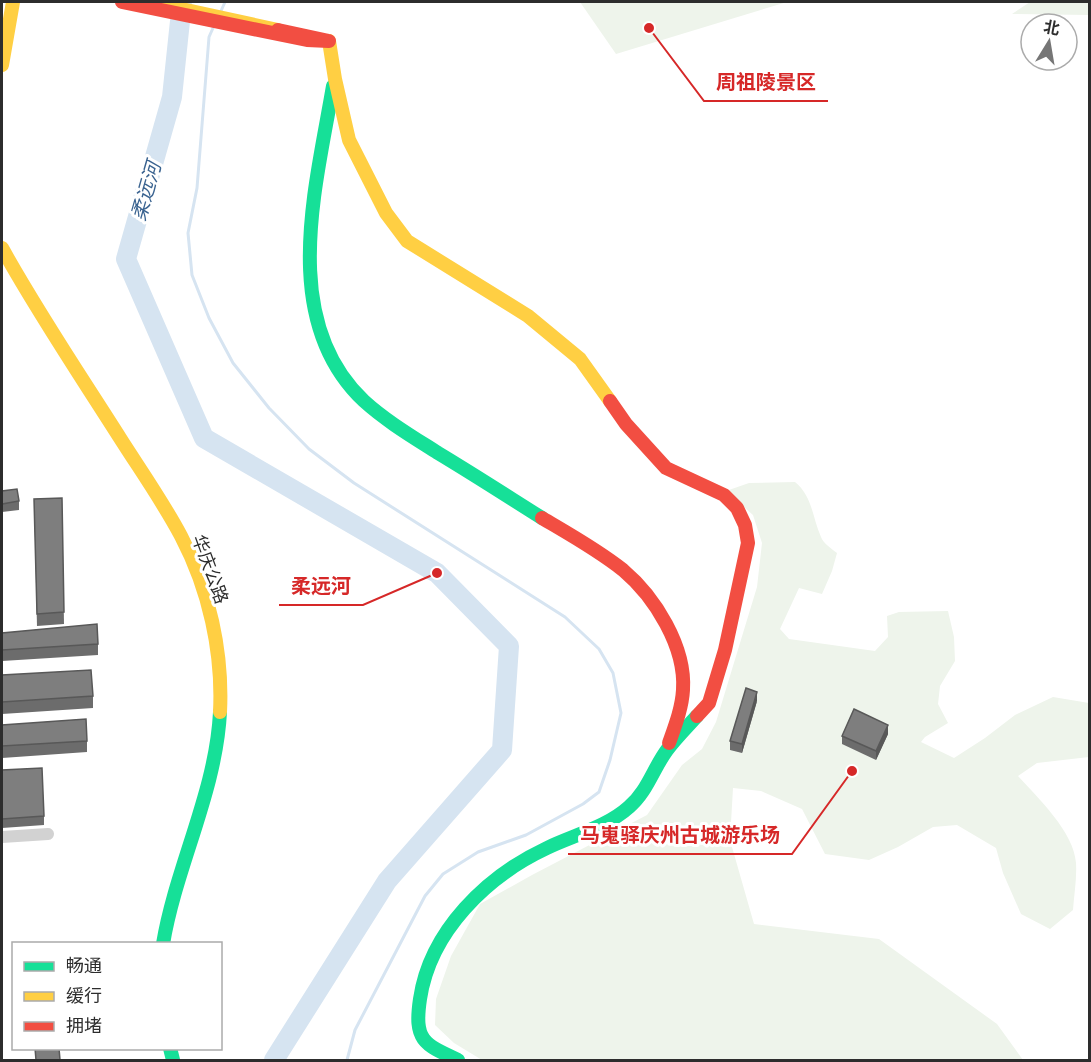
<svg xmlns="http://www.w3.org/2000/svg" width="1091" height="1062" viewBox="0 0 1091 1062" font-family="Lato,'Noto Sans SC',sans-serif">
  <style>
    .green { fill: #eef4eb }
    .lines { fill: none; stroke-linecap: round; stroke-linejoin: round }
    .stream { stroke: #d6e4f1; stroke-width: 3 }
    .river { stroke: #d6e4f1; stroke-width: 20 }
    .street { stroke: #d2d2d2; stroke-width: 12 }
    .fast { stroke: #16e098; stroke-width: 14 }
    .slow { stroke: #ffcf43; stroke-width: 14 }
    .jam { stroke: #f24e42; stroke-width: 14 }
    .wall { fill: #6c6c6c }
    .shaded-wall { fill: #585858 }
    .building { fill: #7e7e7e; stroke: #585858; stroke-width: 1.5 }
    .labels { text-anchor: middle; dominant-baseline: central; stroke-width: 6; stroke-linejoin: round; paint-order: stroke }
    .street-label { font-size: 18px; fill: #2d2d2d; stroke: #fff }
    .water-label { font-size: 20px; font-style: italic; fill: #3a6390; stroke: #fff }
    .leader { fill: none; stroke: #d62828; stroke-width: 2 }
    .callout-dot { fill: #d62828; stroke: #fff; stroke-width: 2 }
    .callout-label { font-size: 20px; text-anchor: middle; font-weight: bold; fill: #d62828; stroke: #fff; stroke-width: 6; stroke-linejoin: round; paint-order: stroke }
  </style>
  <rect width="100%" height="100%" fill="#fff"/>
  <g class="green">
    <polygon points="580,2 787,2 616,54"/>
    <polygon points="1030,2 1089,2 1089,15 1012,14"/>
    <path d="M795,482C813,497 812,517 821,537C823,543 832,549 837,553L832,571L822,594L799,588L780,629L789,639L875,651L888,637L887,616L899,612L948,611L954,637L955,661L940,686L938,704L948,723L925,737L921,742L954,758L985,738L1015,715L1053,697L1089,703V757L1037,763L1018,776C1038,798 1074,832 1076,863C1077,878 1074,895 1073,910L1050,929L1021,914L1003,873L996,848L957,825L933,827L898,847L869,860L825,854L802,809L761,791L733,788L730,840L754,924L879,939L997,1024L1023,1060H482L454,1043L435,1025L436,999L451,956L480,904L532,875L647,815L682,765L702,749L716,722L757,587L762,543L753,515L726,491L749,483Z"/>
  </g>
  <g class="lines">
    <g class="stream">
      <polyline points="221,11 225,2"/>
      <polyline points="213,28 209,37 197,188 188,233 192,275 209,318 233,363 269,408 309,449 354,483 565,617 599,649 613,673 621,713 610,760 599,792 583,804 526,835 478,852 443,874 425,896 355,1030 347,1060"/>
    </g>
    <polyline class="river" points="182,2 172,97 126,259 204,438 437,573 509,646 502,750 387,881 274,1060"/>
    <polyline class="street" points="2,837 48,834"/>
    <g class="fast">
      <path d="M333,86C316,187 278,320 364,401C386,421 413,437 438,453C473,474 507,496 542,518"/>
      <path d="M163,944C176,866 216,792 220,712"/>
      <polyline points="170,1048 173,1060"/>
      <path d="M458,1060C423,1044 414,1040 420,999C430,931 487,876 547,848C574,835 607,827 629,807C647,792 653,769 667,750C676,738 687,727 697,716"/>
    </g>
    <g class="slow">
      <polyline points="149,2 278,30"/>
      <polyline points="329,41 335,79 349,140 386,213 407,241 528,316 580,359 610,401"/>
      <polyline points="2,65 13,2"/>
      <path d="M2,248C38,313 80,375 120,438C141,471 163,502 181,536C209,589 223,652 220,712"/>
    </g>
    <g class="jam">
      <polyline points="122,2 307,40 329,41 278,30"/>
      <polyline points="610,401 626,424 666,468 724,495 737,508 745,525 748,543 725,650 709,703 697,716"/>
      <path d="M542,518C569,534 598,550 623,570C655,597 686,647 683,690C682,708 675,726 669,743"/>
    </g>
  </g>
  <g class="wall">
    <polygon points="2,491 19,501 19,510 2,512"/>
    <polygon points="62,498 64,624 37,626 34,499"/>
    <polygon points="2,633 98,644 98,655 2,661"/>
    <polygon points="2,675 93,696 93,708 2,714"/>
    <polygon points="757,701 742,753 730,750 730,741"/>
    <polygon points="2,725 87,741 87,752 2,758"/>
    <polygon points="888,734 876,760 842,744 842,736"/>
    <polygon points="2,770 44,816 44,825 2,828"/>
  </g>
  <g class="shaded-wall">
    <polygon points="757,692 757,701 742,753 742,744"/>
    <polygon points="888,725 888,734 876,760 876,751"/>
  </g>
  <g class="building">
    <polygon points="17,489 19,501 2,504 2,491"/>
    <polygon points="62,498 64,612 37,614 34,499"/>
    <polygon points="97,624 98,644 2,650 2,633"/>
    <polygon points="91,670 93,696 2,702 2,675"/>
    <polygon points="746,688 757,692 742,744 730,741"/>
    <polygon points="854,709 888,725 876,751 842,736"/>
    <polygon points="86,719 87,741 2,746 2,725"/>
    <polygon points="42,768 44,816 2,819 2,770"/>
    <polygon points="35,1048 59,1048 60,1060 36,1060"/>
  </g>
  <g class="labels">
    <g class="street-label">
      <text transform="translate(211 569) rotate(70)">华庆公路</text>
    </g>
    <g class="water-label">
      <text transform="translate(145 191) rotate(-74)">柔远河</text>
    </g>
  </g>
  <path class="leader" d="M649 28L704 101H828M437 573L363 605H279M852 771L792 854H568"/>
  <g class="callout-dot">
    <circle cx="649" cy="28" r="6"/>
    <circle cx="437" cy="573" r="6"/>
    <circle cx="852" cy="771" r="6"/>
  </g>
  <g class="callout-label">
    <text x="766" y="89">周祖陵景区</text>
    <text x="321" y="593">柔远河</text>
    <text x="680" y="842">马嵬驿庆州古城游乐场</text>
  </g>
  <rect width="1091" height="1062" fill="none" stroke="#2d2d2d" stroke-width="6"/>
  <rect x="12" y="942" width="210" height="108" fill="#ffffff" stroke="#ababab" stroke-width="1.5"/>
  <rect x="24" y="962" width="30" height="9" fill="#16e098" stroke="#ababab" stroke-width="1.5"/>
  <text x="66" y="972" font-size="18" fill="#2d2d2d">畅通</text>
  <rect x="24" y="992" width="30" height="9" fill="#ffcf43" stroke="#ababab" stroke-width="1.5"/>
  <text x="66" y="1002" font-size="18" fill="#2d2d2d">缓行</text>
  <rect x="24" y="1022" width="30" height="9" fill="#f24e42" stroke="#ababab" stroke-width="1.5"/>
  <text x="66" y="1032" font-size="18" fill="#2d2d2d">拥堵</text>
  <g transform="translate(1049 42) rotate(11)"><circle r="28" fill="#ffffff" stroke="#ababab" stroke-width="1.5"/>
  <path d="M0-4.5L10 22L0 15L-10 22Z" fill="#767676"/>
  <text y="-9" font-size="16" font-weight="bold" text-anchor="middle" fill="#2d2d2d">北</text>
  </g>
</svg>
